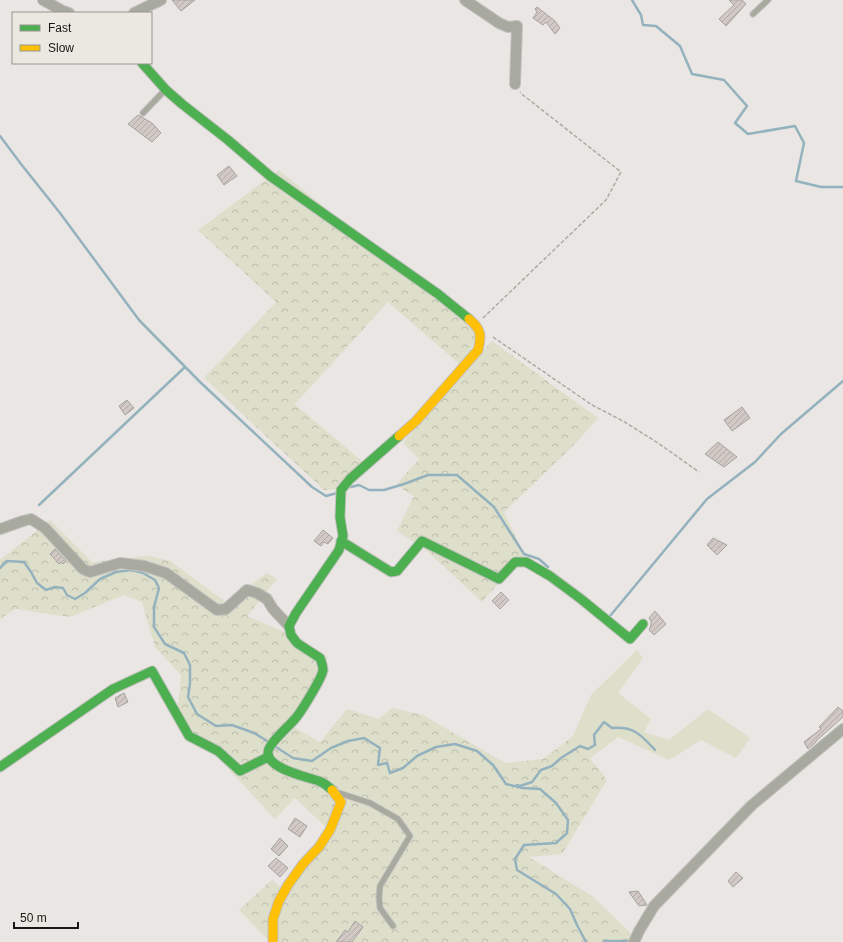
<svg xmlns="http://www.w3.org/2000/svg" width="843" height="942" viewBox="0 0 843 942" font-family="Arial,sans-serif">
  <style>
    .green { fill: #dddfca }
    .forest { fill: url(#forest-crowns) }
    .lines { fill: none; stroke-linecap: round; stroke-linejoin: round }
    .stream { stroke: #94b2be; stroke-width: 2.5 }
    .building { fill: url(#building-hatch); stroke: #a6a4a3 }
    .lane-casing { stroke: #c3c1bf; stroke-width: 7 }
    .street-casing { stroke: #c3c1bf; stroke-width: 12 }
    .fast-casing { stroke: #c3c1bf; stroke-width: 11 }
    .slow-casing { stroke: #c3c1bf; stroke-width: 11 }
    .path { stroke: #ababa4; stroke-width: 1.5; stroke-dasharray: 4 2; stroke-linecap: butt }
    .lane { stroke: #a8aaa0; stroke-width: 5 }
    .street { stroke: #a8aaa0; stroke-width: 10 }
    .fast { stroke: #4caf50; stroke-width: 9 }
    .slow { stroke: #ffc107; stroke-width: 9 }
  </style>
  <defs>
    <pattern id="forest-crowns" width="20" height="18" patternUnits="userSpaceOnUse"><rect width="20" height="18" fill="#dddfca"/><path d="M2 6a3 3 0 1 1 6 0M12 15a3 3 0 1 1 6 0" fill="none" stroke="#bdbfad"/></pattern>
    <pattern id="building-hatch" width="6" height="6" patternUnits="userSpaceOnUse"><rect width="6" height="6" fill="#d2c9c5"/><path d="M-1 1l2-2M0 6l6-6M5 7l2-2" fill="none" stroke="#b4aca8"/></pattern>
  </defs>
  <rect width="100%" height="100%" fill="#e9e6e3"/>
  <polygon class="green" points="637,650 643,658 618,693 651,719 644,732 669,740 708,709 750,738 736,758 701,740 669,760 618,737 590,758 573,736 591,695"/>
  <g class="forest">
    <polygon points="279,170 478,333 463,367 388,302 295,404 363,462 337,489 324,490 204,378 276,302 198,230"/>
    <polygon points="492,341 598,418 571,448 504,512 524,554 482,602 426,550 397,531 414,496 396,485 419,459 403,443"/>
    <polygon points="50,520 92,562 149,556 170,561 226,602 267,573 277,579 247,616 291,635 328,657 295,728 320,742 347,709 379,719 392,708 423,715 505,763 543,759 573,736 607,780 562,854 529,857 592,896 635,937 628,942 270,942 239,910 272,880 284,890 329,830 295,798 275,819 177,714 181,675 155,647 142,602 124,595 70,617 15,609 0,619 0,560"/>
  </g>
  <g class="lines">
    <g class="stream">
      <polyline points="632,0 641,15 643,25 656,26 680,46 692,74 724,80 747,106 735,123 748,134 795,126 804,143 796,181 821,187 843,187"/>
      <polyline points="0,136 21,164 60,213 139,320 199,381 312,487 326,496 337,493"/>
      <polyline points="351,487 359,485 369,490 384,490 404,484 428,475 457,475 494,507 524,554 539,559 548,567"/>
      <polyline points="39,505 185,367"/>
      <polyline points="0,568 7,561 24,562 31,572 37,583 46,590 55,587 63,588 67,595 75,599 85,593 100,579 116,572 132,570 143,573 155,580 159,588 154,607 154,627 165,644 184,653 190,665 190,683 188,697 197,714 216,726 232,725 254,733 269,742"/>
      <polyline points="610,616 707,499 755,462 781,434 843,381"/>
      <polyline points="276,747 293,758 312,761 331,748 348,741 364,738 380,748 378,765 387,763 390,773 403,768 417,756 436,747 455,744 477,751 493,765 506,784 523,788 540,789 556,803 568,820 567,833 556,843 524,845 515,859 517,870 556,894 570,909 577,925 586,942"/>
      <path d="M517,785L520,786L532,782L541,770L552,766L561,758L580,746L588,749L595,745L594,735L604,722L612,728C634,726 641,735 655,750"/>
      <polyline points="604,942 605,941 631,941"/>
    </g>
  </g>
  <g class="building">
    <polygon points="172,0 195,0 181,11"/>
    <polygon points="729,0 742,0 746,4 726,26 719,19 734,5"/>
    <polygon points="537,7 555,21 560,28 555,34 546,22 543,25 533,18 537,12 535,9"/>
    <polygon points="138,115 152,123 161,133 152,142 128,124"/>
    <polygon points="229,166 237,176 224,185 217,175"/>
    <polygon points="127,400 134,408 125,415 119,406"/>
    <polygon points="742,407 750,418 732,431 724,420"/>
    <polygon points="718,442 737,457 724,467 705,454"/>
    <polygon points="323,530 333,538 328,544 324,542 321,546 314,541"/>
    <polygon points="713,538 727,545 717,555 707,545"/>
    <polygon points="55,549 66,561 63,564 61,562 59,564 50,554"/>
    <polygon points="501,592 509,600 500,609 492,601"/>
    <polygon points="655,611 666,624 654,635 649,630 651,625 651,621 649,618"/>
    <polygon points="124,693 128,702 118,707 115,698"/>
    <polygon points="838,707 843,711 843,717 816,741 816,742 808,749 804,742 821,729 819,727"/>
    <polygon points="295,818 307,826 300,837 288,829"/>
    <polygon points="280,838 288,846 279,856 271,849"/>
    <polygon points="276,858 288,868 280,877 268,866"/>
    <polygon points="736,872 743,878 733,887 728,881"/>
    <polygon points="638,891 647,905 639,906 629,892"/>
    <polygon points="355,921 363,927 352,942 336,942 345,930 348,932"/>
  </g>
  <g class="lines">
    <g class="lane-casing">
      <g id="lane">
        <polyline points="753,14 768,0"/>
        <polyline points="143,113 165,90"/>
        <polyline points="339,793 370,803 398,819 410,836 380,886 379,897 380,908 393,926"/>
      </g>
    </g>
    <g class="street-casing">
      <g id="street">
        <polyline points="43,0 63,11 69,13"/>
        <polyline points="465,0 499,23 508,27 517,26 515,84"/>
        <polyline points="134,13 161,0"/>
        <polyline points="0,529 23,521 31,519 45,528 83,569 90,572 120,563 144,566 166,573 217,610 226,609 247,590 257,593 267,599 273,609 289,626"/>
        <polyline points="634,942 639,931 654,906 752,805 843,729"/>
      </g>
    </g>
    <g class="fast-casing">
      <g id="fast">
        <polyline points="142,63 166,90 182,104 228,140 270,176 438,294 469,319"/>
        <polyline points="341,541 391,572 397,571 422,541 499,579 515,562 526,562 550,576 581,599 630,639 643,624"/>
        <polyline points="0,767 113,689 152,671 189,736 218,751 240,771 268,757"/>
        <path d="M332,790C328,786 324,783 319,781C307,777 268,769 268,753C267,745 288,727 294,720C300,714 322,678 323,670C323,666 321,661 320,658L297,643L291,635L289,626L296,613L339,550L343,536L340,517L341,490L350,479L399,436"/>
      </g>
    </g>
    <g class="slow-casing">
      <g id="slow">
        <path d="M399,436L416,421L478,350C482,335 481,329 469,319"/>
        <polyline points="273,942 273,919 279,901 288,885 303,864 319,847 330,830 341,802 332,790"/>
      </g>
    </g>
    <g class="path">
      <polyline points="483,318 606,200 621,172 523,95 520,92"/>
      <polyline points="493,337 592,405 623,421 658,443 699,472"/>
    </g>
    <use href="#lane" class="lane"/>
    <use href="#street" class="street"/>
    <use href="#fast" class="fast"/>
    <use href="#slow" class="slow"/>
  </g>
  <rect x="12" y="12" width="140" height="52" fill="#ebe7e1" stroke="#97948f"/>
  <rect x="20" y="25" width="20" height="6" fill="#4caf50" stroke="#97948f"/>
  <text x="48" y="32" font-size="12" fill="#181715">Fast</text>
  <rect x="20" y="45" width="20" height="6" fill="#ffc107" stroke="#97948f"/>
  <text x="48" y="52" font-size="12" fill="#181715">Slow</text>
  <path d="M14 922v6h64v-6" fill="none" stroke="#181715" stroke-width="2"/>
  <text x="20" y="922" font-size="12" fill="#181715" stroke="#ebe7e1" stroke-width="3" paint-order="stroke">50 m</text>
</svg>
